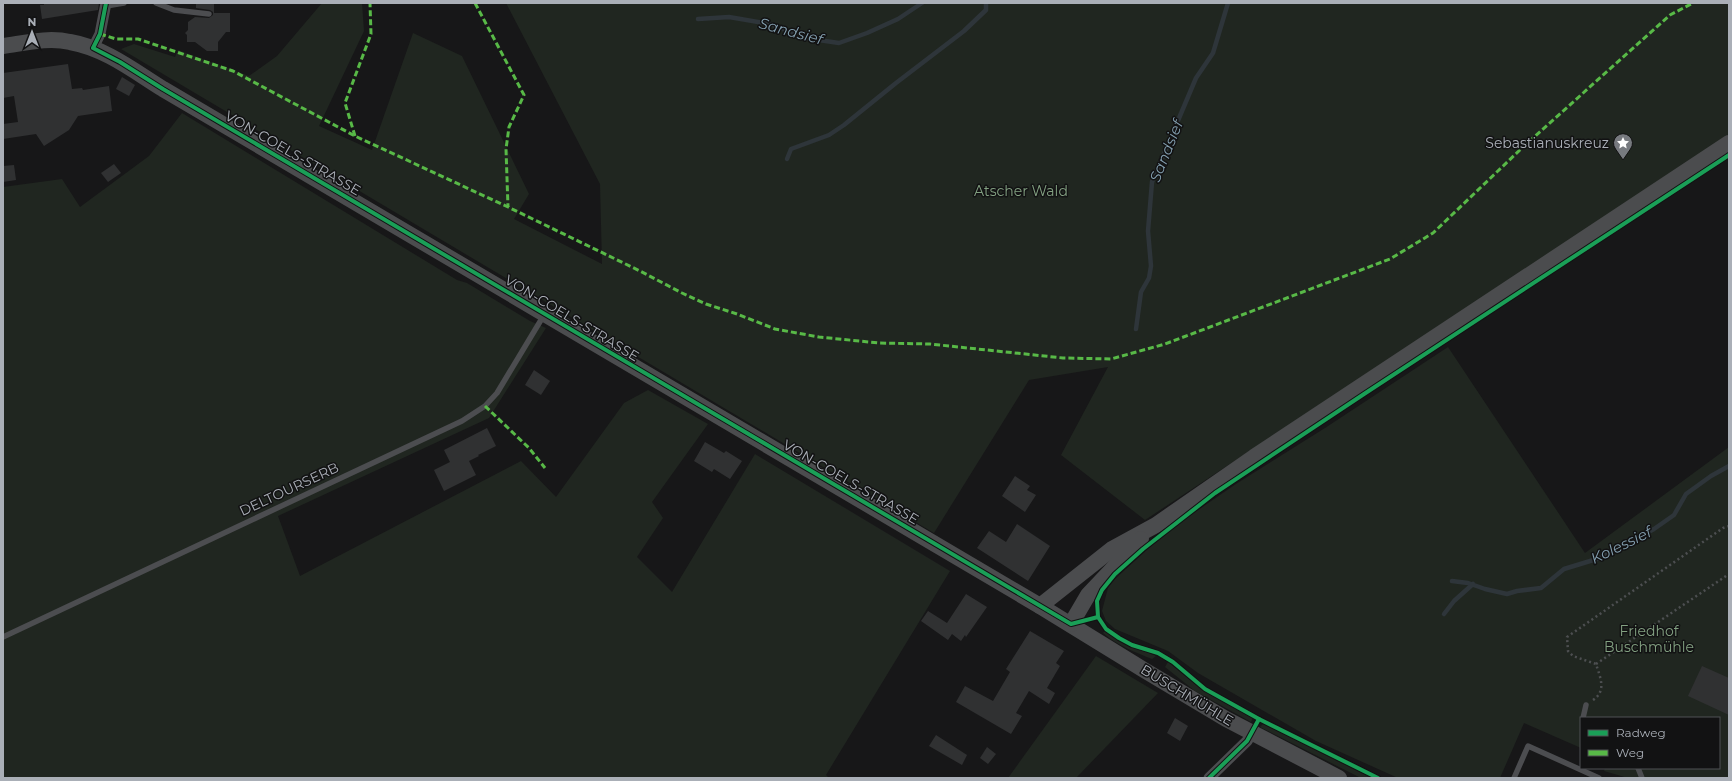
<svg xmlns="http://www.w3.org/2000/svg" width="1732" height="781" viewBox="0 0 1732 781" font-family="Montserrat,sans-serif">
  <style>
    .green { fill: #202620 }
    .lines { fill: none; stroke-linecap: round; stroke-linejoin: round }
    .stream { stroke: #2e353a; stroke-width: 4.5 }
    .building { fill: #303132 }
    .path { stroke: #4d4f51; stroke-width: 2.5; stroke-dasharray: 2 3; stroke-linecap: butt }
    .lane { stroke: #4c4d50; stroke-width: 5.5 }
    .street { stroke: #4c4d50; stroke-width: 11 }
    .secondary { stroke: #4b4c4e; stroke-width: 16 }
    .quiet { stroke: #58b947; stroke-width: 3; stroke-dasharray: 6 3; stroke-linecap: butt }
    .cycleway-casing { stroke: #121213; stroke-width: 6 }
    .cycleway { stroke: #1a9f57; stroke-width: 4 }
    .labels { text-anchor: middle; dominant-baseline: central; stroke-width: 3; stroke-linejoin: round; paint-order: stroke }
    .poi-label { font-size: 14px; fill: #aaafb7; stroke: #121213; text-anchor: end }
    .street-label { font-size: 14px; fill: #aaafb7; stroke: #121213 }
    .park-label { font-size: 14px; fill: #83a182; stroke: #121213 }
    .water-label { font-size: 15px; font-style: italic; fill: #839faf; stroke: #121213 }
  </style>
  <rect width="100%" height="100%" fill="#171718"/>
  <g class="green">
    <polygon points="322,3 362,3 364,31 319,126 372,150 413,33 462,56 529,194 514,219 602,264 600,184 506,3 1729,3 1729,135 1145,520 1061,455 1108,367 1029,380 934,533 121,49 134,44 175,57 178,50 249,76 277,56"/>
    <polygon points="182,113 457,280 467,283 530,321 546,328 489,418 278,516 300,576 521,461 556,497 624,403 648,390 708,424 652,502 663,518 637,557 672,592 755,454 950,571 826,775 829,778 3,778 3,187 62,179 80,207 149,156"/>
    <polygon points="1448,347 1585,553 1729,447 1729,778 1628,778 1604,771 1605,768 1719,768 1719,718 1581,718 1581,748 1524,723 1500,778 1398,778 1316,741 1198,673 1168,651 1115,629 1106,621 1102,611 1108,588 1115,579 1149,548 1185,519 1236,484 1325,428"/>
    <path d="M1105,631L1126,644L1156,656L1152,659C1135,652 1118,646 1103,633Z"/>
    <polygon points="1096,656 1158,693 1076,778 1008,778"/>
    <polygon points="1168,662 1200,688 1253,717 1251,722 1195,691 1165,667"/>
    <polygon points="1263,724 1374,778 1361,778 1349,772 1260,727"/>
  </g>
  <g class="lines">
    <g class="stream">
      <polyline points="698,19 729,17 770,24 805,38 839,43 867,33 898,19 922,3"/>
      <polyline points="787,159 791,149 829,135 844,125 896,83 964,31 986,10 986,3"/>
      <polyline points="1136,329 1141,292 1149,278 1151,266 1148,231 1152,182 1196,78 1213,53 1228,3"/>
      <polyline points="1452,581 1468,583 1485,589 1507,594 1517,591 1541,588 1564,569 1600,558 1654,529 1674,515 1686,494 1711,476 1729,466"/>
      <polyline points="1444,614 1454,601 1473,584"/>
    </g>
  </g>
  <g class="building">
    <polygon points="44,3 99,3 98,10 42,19 40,5 44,5"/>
    <polygon points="196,3 214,3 214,13 230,13 230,32 226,32 218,42 218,51 207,51 195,42 187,42 187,35 185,33 188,30 188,22 195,17 209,18 213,15 213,12 210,10 196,8"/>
    <polygon points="68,64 72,89 82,88 83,90 109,86 112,111 78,116 69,130 44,146 36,134 3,139 3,124 18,122 14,96 3,98 3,73"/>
    <polygon points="122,77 135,85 129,96 116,89"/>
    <polygon points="114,164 121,173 108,182 101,173"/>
    <polygon points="14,165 16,180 3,182 3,166"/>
    <polygon points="534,370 550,381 541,395 525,385"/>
    <polygon points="487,428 496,446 478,455 479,456 469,461 476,475 444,491 434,470 450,462 444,450"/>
    <polygon points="705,442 724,453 726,451 742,461 730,479 714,469 712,472 694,461"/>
    <polygon points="1015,476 1030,486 1027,490 1036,495 1025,512 1002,496"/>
    <polygon points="1017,524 1050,546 1028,581 977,548 989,531 1006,542"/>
    <polygon points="966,594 987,607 966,637 965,635 961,641 952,634 948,640 921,621 928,611 947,623"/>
    <polygon points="1030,631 1064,651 1056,663 1060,666 1047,688 1055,693 1049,704 1029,691 1016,713 1022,716 1011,734 956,702 965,686 993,701 1010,672 1006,669"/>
    <polygon points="1702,666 1729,678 1729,715 1688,696"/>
    <polygon points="1175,718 1188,726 1180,741 1167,733"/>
    <polygon points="936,735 967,755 962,765 929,746"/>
    <polygon points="987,747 996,754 988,764 980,758"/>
  </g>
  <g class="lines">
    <g class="path">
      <polyline points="1596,664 1729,574"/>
      <path d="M1593,700C1607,691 1600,677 1596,664L1573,656L1568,651L1567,637L1723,528L1729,526"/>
    </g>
    <g class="lane">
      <polyline points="156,3 174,10 209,14"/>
      <polyline points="106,6 124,3"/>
      <polyline points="3,637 462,421 485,406 497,393 544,315"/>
      <polyline points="1583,718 1586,705"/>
      <polyline points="1638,768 1642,778"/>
      <polyline points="1514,778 1528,746 1599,778"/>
    </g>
    <g class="street">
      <polyline points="93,48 100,34 106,3"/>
      <polyline points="1209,778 1247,741 1252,733"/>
    </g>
    <g class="secondary">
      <path d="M3,46C25,43 48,37 70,42C105,48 134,71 163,89L1040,606L1144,670L1226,719L1339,778"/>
      <polyline points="1040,606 1112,549 1156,525 1254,457 1729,143"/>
      <polyline points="1071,624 1088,595 1141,539"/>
    </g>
    <g class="quiet">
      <polyline points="475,3 524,95 509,127 506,149 508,207"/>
      <polyline points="100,34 116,39 138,39 233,71 355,136 508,207 640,271 682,293 706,304 737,314 775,329 819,337 879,343 930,344 1063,358 1111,359 1165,344 1390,259 1433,233 1523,147 1670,15 1693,3"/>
      <polyline points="355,136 345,103 371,34 370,3"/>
      <polyline points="485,406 529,448 545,468"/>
    </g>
    <g class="cycleway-casing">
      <g id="cycleway">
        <polyline points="106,3 100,34 93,48 120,62 163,89 1071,624 1098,617"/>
        <polyline points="1209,778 1247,741 1259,719"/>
        <polyline points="1378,778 1259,719 1205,689 1173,662 1158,653 1132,645 1119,638 1106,629 1098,617 1097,601 1102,590 1115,574 1143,549 1215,493 1364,394 1729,155"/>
      </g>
    </g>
    <use href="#cycleway" class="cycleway"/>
  </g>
  <defs>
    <g id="sight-pin" transform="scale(1)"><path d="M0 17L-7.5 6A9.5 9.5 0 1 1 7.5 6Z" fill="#777a7f" stroke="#121213"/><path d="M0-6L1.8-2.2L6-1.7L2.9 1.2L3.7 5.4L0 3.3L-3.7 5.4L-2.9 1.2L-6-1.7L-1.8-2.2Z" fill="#fff"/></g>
  </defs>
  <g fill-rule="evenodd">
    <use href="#sight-pin" x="1623" y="143"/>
  </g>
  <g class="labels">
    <g class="poi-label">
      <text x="1609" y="143">Sebastianuskreuz</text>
    </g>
    <g class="street-label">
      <text transform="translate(293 153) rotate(30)">VON-COELS-STRASSE</text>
      <text transform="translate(572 318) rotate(31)">VON-COELS-STRASSE</text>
      <text transform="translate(851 482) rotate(30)">VON-COELS-STRASSE</text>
      <text transform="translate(289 489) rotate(-25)">DELTOURSERB</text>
      <text transform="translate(1187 695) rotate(31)">BUSCHMÜHLE</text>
    </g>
    <g class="park-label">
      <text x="1021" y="191">Atscher Wald</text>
      <text x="1649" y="631">Friedhof<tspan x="1649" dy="16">Buschmühle</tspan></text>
    </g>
    <g class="water-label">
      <text transform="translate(791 31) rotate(15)">Sandsief</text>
      <text transform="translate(1166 151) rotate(-68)">Sandsief</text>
      <text transform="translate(1621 545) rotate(-26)">Kolessief</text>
    </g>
  </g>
  <rect width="1732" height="781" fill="none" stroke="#aaafb7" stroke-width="8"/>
  <rect x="1580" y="717" width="140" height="52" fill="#121213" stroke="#4f5155"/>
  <rect x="1588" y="730" width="20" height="6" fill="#1a9f57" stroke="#4f5155"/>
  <text x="1616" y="737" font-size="12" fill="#aaafb7">Radweg</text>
  <rect x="1588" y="750" width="20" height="6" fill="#58b947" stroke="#4f5155"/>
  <text x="1616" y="757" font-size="12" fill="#aaafb7">Weg</text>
  <g transform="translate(32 32)" stroke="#121213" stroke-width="3" paint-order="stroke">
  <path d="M0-3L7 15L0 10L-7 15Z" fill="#aaafb7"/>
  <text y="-6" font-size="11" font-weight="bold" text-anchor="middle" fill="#aaafb7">N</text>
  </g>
</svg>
